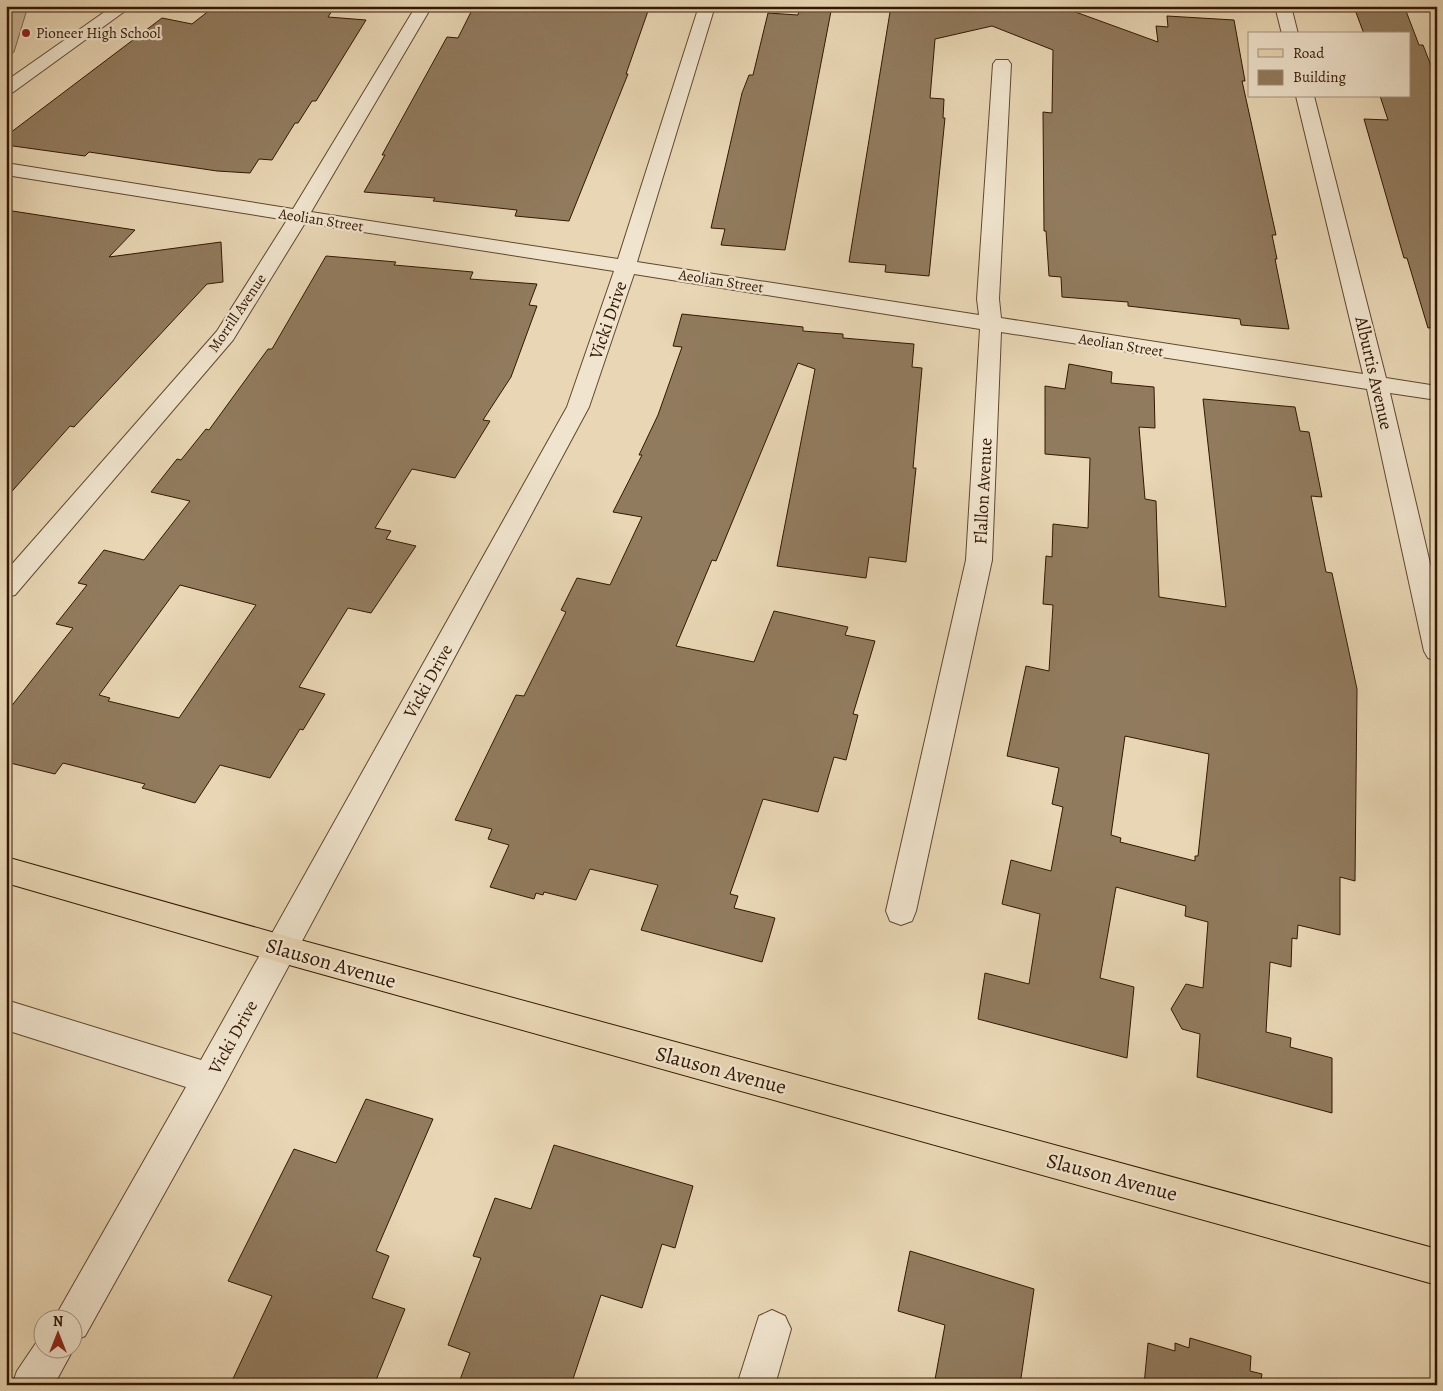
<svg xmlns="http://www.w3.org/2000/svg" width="1443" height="1391" viewBox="0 0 1443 1391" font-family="Alegreya,serif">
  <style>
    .green { fill: #c9b695; stroke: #7e674a }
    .building { fill: #917b5e; stroke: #321800; fill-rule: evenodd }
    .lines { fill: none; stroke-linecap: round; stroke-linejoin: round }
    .minor-casing { stroke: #60482d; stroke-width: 2 }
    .major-casing { stroke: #321800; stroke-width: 2 }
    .minor { fill: #f0e4ce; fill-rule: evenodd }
    .major { fill: #e8d6b4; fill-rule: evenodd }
    .poi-dot { fill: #8f2418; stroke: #f0e4ce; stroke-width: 2 }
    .labels { text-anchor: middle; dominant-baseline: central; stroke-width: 4.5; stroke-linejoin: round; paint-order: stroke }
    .far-poi-label { font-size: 15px; fill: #321800; stroke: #f0e4ce; text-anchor: start }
    .far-street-label { font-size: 15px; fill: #321800; stroke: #f0e4ce }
    .street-label { font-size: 18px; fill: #321800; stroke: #f0e4ce }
    .near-street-label { font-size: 21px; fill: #321800; stroke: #f0e4ce }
  </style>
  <rect width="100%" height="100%" fill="#e8d6b4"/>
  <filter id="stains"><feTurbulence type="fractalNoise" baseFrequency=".004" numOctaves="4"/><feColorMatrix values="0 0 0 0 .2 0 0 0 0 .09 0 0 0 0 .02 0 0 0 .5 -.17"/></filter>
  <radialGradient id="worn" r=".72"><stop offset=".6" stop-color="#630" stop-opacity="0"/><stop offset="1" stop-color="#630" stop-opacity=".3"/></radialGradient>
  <polygon class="green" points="6,6 28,6 14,52 6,57"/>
  <g class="building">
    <polygon points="215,6 335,6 328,17 366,20 316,101 312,101 298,123 295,123 272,160 259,159 250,173 217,171 89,152 85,156 6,145 6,136 162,18 192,24"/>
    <polygon points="474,6 581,6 648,11 626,74 628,74 569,221 515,216 517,210 433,201 435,198 364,192 385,155 382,155 447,37 458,38"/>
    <polygon points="800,6 832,6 785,250 721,245 725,229 711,228 742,93 749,75 753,75 768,13 798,15"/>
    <polygon points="891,6 1059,6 1158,42 1156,26 1168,27 1167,16 1234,20 1245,81 1242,81 1276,235 1272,235 1277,259 1275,259 1289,329 1241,325 1240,319 1128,306 1128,302 1062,297 1061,277 1049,276 1046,231 1044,231 1043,112 1052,113 1053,50 992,26 935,39 930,98 944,99 943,118 945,118 929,276 885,272 886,265 849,262"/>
    <polygon points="1354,7 1406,11 1419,45 1423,45 1437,81 1437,327 1428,328 1407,258 1404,258 1364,119 1388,120 1380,96 1409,96 1409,34 1364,34"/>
    <polygon points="6,210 135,230 109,257 221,242 223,282 207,284 74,427 70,426 6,498"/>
    <path d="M326,256L396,262L394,265L473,272L470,279L537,284L529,305L537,306L511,377L483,420L490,421L455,478L412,469L375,528L391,531L386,539L416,546L371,613L348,608L299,687L325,694L303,730L300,729L270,778L220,765L195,803L142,788L145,784L63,763L55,774L6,762V713L73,628L56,624L87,585L78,583L104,550L144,560L190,501L151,492L177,459L181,460L206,429L209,430L268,349H272ZM180,585L256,605L179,718L108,701L110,698L99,695Z"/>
    <polygon points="682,314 803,327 803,331 843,334 843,338 914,344 912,367 922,368 913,468 916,468 906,562 869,557 866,578 777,566 815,369 798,363 716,561 712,560 676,646 754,662 774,611 848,627 845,635 875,641 853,714 858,715 846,760 834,757 818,812 763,799 730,894 738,896 734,908 775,918 762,962 641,930 658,885 590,869 576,900 544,892 543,895 536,893 534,899 490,887 509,845 488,839 492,829 455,820 516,695 524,696 566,612 561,610 577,578 610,585 642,517 613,512 642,455 639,455 658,415 682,347 673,346"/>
    <path d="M1069,364L1112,372L1111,383L1154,387L1155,428L1139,427L1145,499L1156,501L1159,597L1226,607L1203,399L1295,407L1300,431L1309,432L1322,497L1311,496L1326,572L1332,573L1357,689L1355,881L1340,877V935L1298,925L1297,939L1292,938L1291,967L1270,962L1266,1032L1291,1038L1290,1047L1332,1058V1113L1197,1077L1200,1034L1182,1029L1171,1009L1186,984L1203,988L1208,922L1185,916L1186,906L1116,887L1100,978L1134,987L1127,1058L978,1019L985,973L1029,984L1040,914L1002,904L1011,860L1051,871L1063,807L1052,804L1059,768L1007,756L1026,666L1049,671L1053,605L1043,604L1046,556L1052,557L1053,524L1088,528L1090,458L1045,454V386L1065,389ZM1125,736L1209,754L1198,856H1195V861L1120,842L1121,838L1111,835Z"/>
    <polygon points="366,1099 433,1119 376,1251 389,1256 372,1298 405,1309 374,1385 230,1385 272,1296 228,1281 294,1149 336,1163"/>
    <polygon points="554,1145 693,1186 675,1248 662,1244 642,1308 601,1295 571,1385 458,1385 470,1353 448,1345 481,1258 473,1256 495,1198 531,1209"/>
    <polygon points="910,1251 1034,1289 1020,1385 934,1385 945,1325 898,1311"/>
    <polygon points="1190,1338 1251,1356 1250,1371 1262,1374 1260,1385 1144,1385 1148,1343 1175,1351 1175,1343 1189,1348"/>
  </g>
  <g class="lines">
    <g class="minor-casing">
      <g id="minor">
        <polygon points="113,6 132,6 12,93 6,94 6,81"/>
        <polygon points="416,6 432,6 311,212 618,259 699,6 715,6 637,262 979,315 977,299 993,64 996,60 1008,60 1011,64 999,299 1001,318 1363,374 1296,96 1314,96 1386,378 1437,386 1437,400 1390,393 1437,593 1437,661 1428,658 1424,651 1367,389 1001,332 992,560 916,911 912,921 901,925 890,921 886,911 966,560 980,329 634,274 589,407 222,1090 85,1336 72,1342 72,1318 55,1318 59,1310 186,1087 6,1030 6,1000 201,1060 567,407 614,271 305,223 233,340 15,595 6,597 6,571 217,331 287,220 6,175 6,163 293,209"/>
        <polygon points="1275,6 1291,6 1298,34 1282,34"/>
        <polygon points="772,1310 785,1316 791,1329 775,1385 737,1385 759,1316"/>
        <polygon points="42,1334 42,1348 72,1348 72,1344 74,1348 54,1385 12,1385 17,1371"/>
      </g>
    </g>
    <g class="major-casing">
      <polygon id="major" points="6,857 282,935 1437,1249 1437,1285 282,963 6,883"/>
    </g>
    <use href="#minor" class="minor"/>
    <use href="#major" class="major"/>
  </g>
  <circle class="poi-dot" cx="26" cy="33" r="5"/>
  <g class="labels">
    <g class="far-poi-label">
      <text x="36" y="33">Pioneer High School</text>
    </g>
    <g class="far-street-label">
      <text transform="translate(321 220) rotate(9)">Aeolian Street</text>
      <text transform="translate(721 281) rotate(9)">Aeolian Street</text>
      <text transform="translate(237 313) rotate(-56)">Morrill Avenue</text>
      <text transform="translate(1121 345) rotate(9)">Aeolian Street</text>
    </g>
    <g class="street-label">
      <text transform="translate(608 320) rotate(-71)">Vicki Drive</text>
      <text transform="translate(1374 373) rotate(77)">Alburtis Avenue</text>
      <text transform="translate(983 491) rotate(-87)">Flallon Avenue</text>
      <text transform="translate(428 681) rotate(-61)">Vicki Drive</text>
      <text transform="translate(233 1037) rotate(-61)">Vicki Drive</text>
    </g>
    <g class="near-street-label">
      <text transform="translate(331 963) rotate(16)">Slauson Avenue</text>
      <text transform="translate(721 1070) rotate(15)">Slauson Avenue</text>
      <text transform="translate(1112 1177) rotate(15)">Slauson Avenue</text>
    </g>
  </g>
  <rect width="1443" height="1391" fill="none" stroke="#e8d6b4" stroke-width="25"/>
  <rect x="8" y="8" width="1428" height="1376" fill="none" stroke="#321800" stroke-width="2.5"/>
  <rect x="12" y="12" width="1418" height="1366" fill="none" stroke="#321800"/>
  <rect x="1248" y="32" width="162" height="65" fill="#f0e4ce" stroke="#a4927c"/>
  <rect x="1258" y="49" width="25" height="8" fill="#e8d6b4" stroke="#a4927c"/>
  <text x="1293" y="58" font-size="15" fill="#321800">Road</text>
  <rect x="1258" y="70" width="25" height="15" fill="#917b5e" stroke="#a4927c"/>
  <text x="1293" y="82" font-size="15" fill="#321800">Building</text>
  <g transform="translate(58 1334)"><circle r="24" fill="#f0e4ce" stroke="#a4927c"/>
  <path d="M0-4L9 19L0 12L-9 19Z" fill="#8f2418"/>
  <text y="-8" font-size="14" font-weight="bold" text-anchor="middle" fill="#321800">N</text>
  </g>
  <rect width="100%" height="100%" filter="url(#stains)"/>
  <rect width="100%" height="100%" fill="url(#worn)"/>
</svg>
